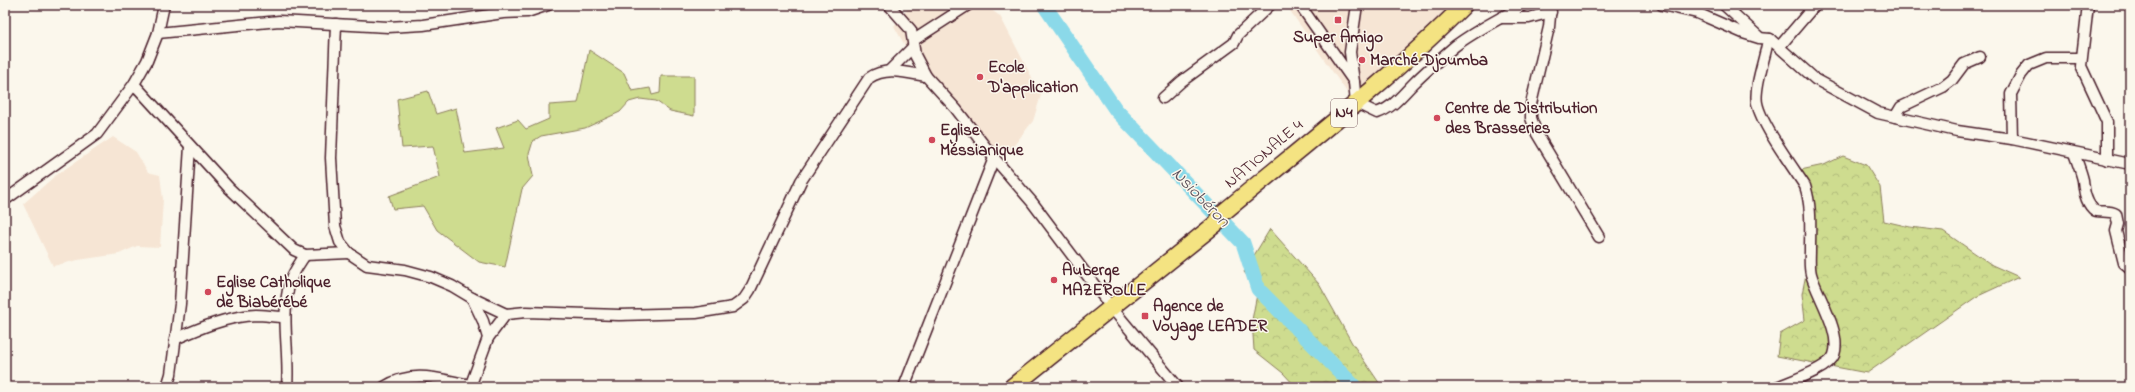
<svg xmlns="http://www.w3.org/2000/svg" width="2135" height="392" viewBox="0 0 2135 392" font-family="'Indie Flower',sans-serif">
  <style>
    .built { fill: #f6e5d4 }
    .grass { fill: #cedc8f; stroke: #8c7e5d }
    .forest { fill: url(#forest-crowns); stroke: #8c7e5d }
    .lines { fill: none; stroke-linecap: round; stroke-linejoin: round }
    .river { stroke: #8bd9e9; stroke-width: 15 }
    .minor-casing { stroke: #4a1f2b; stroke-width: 13 }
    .trunk-casing { stroke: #4a1f2b; stroke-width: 19 }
    .minor { stroke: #fbf7ec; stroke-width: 10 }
    .trunk { stroke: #f4e382; stroke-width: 16 }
    .poi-dot { fill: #d1495b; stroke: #fbf7ec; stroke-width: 1.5 }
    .labels { text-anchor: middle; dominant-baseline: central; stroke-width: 3; stroke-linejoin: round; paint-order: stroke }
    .shield { fill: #fbf7ec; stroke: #7f6065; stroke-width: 1 }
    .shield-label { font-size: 16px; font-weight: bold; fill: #4a1f2b }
    .poi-label { font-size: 17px; font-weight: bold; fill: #4a1f2b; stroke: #fbf7ec; text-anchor: start }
    .street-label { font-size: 17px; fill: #4a1f2b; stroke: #fbf7ec }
    .water-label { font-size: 18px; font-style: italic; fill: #5a4e5a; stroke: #fbf7ec }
  </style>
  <defs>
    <pattern id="forest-crowns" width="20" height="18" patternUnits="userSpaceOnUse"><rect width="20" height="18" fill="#cedc8f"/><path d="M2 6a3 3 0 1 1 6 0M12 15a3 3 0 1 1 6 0" fill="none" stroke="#b2bc7c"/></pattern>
  </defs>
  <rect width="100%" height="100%" fill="#fbf7ec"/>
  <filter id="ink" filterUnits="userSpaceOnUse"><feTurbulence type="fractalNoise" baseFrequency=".025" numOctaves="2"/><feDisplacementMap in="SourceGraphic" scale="8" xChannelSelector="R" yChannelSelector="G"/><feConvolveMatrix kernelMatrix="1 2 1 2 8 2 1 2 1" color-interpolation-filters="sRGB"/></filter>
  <g filter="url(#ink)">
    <g class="built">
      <polygon points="911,5 984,5 1000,16 1041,95 1033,121 1008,153 990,146 913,60 894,26"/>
      <polygon points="1286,5 1440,5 1448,18 1353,101"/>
      <polygon points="113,137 136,152 148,172 160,175 163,199 160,247 137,246 119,254 78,260 53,266 23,204 56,175"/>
    </g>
    <polygon class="grass" points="589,50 624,73 632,91 650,88 652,95 660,93 661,76 694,76 694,116 670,111 656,101 640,99 629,102 620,112 585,128 541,136 533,141 529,154 533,176 522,189 505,267 479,262 437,230 423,206 393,209 389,196 440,177 433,146 402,148 397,99 428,91 436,114 456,108 465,153 504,148 496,128 518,120 526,129 549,119 549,105 578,103"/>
    <g class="forest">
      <polygon points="1843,156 1866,165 1880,187 1884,221 1910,227 1943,231 1992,265 2019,277 1976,297 1867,373 1777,356 1780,334 1805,320 1802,294 1812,244 1802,193 1791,172 1824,165"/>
      <polygon points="1270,229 1319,284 1352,343 1382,387 1296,387 1283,373 1254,350 1252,320 1258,289 1244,272"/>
    </g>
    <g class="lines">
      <polyline class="river" points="1044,5 1116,110 1243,243 1258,289 1355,387"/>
      <g class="minor-casing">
        <g id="minor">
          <polyline points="889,5 911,30 915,55 926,76 956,109 994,158 904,387"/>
          <polyline points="1300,5 1354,82 1350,52 1357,5"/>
          <polyline points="1551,5 1549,27 1531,104 1531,118 1537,134 1599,237"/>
          <polyline points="1662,5 1697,13 1743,33 1759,38 1770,39 1815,79 1878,113 1957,131 2012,139 2130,164"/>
          <polyline points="1724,5 1758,36"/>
          <polyline points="2088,5 2081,66 2107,122 2107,160"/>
          <polyline points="1501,18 1529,18 1551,12"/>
          <polyline points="336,24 331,158 335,226 340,242 349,253 367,265 405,270 431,277 452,286 472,298 483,321 488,338 470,387"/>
          <polyline points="158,33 279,21 388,27 423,25 503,13 527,12 548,5"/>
          <path d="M1770,39L1767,45C1764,61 1754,88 1757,103C1761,124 1792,166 1805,186C1812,207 1810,228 1810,250C1810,257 1809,266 1811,274C1817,296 1842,332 1834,355C1829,369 1791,381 1777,387"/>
          <polyline points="914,40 968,5"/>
          <polyline points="1780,46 1815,5"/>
          <polyline points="890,70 913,47"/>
          <path d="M1354,82L1356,103L1377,113C1394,107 1402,95 1414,83C1427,70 1441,58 1455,46C1476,30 1500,19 1523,5"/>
          <polyline points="134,84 229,188 294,250 305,255 349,253"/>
          <polyline points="1163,98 1182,81 1234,43 1238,35 1270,5"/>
          <polyline points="1895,117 1901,107 1943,87 1952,80 1964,64 1980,57"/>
          <polyline points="2012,139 2011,94 2021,75 2029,65 2046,58 2081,58"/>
          <path d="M2074,153C2077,162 2081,171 2083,180C2084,190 2085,201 2093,209C2097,214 2108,209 2116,214L2118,224L2116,231L2124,263L2130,268"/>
          <polyline points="994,158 1032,202 1111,307 1178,387"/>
          <polyline points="5,200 97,134 134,84 147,61 158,33 164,5"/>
          <path d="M472,298L506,314L526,312L619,315L696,313L733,307L744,299L750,290L801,181L869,78C886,66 907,73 926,76"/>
          <polyline points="488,338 506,314"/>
          <path d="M175,339C200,328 228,316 256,315C265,315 275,317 284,317"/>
          <polyline points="167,387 171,374 180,304 190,146"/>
          <path d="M287,387C290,352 280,316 290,282C293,272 300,263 305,255"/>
          <path d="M384,387C414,369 438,379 470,385"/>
        </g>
      </g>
      <g class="trunk-casing">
        <path id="trunk" d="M1012,387L1218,222L1219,216C1302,147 1388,81 1464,5"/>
      </g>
      <use href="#minor" class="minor"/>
      <use href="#trunk" class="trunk"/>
    </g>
  </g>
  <g class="poi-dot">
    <rect x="1334" y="16" width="8" height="8" rx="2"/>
    <circle cx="1362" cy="60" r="4"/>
    <circle cx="980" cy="77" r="4"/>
    <circle cx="1437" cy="118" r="4"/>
    <circle cx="932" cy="140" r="4"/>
    <circle cx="1054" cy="280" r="4"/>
    <circle cx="208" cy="292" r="4"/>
    <rect x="1141" y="312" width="8" height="8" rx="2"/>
  </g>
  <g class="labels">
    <rect class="shield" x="1331" y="99" width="26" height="28" rx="3"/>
    <g class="shield-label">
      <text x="1344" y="113">N4</text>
    </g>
    <g class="poi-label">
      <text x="1338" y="37" text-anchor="middle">Super Amigo</text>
      <text x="1370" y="60">Marché Djoumba</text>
      <text x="988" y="67">Ecole<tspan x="988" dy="20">D'application</tspan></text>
      <text x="1445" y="108">Centre de Distribution<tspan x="1445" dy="20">des Brasseries</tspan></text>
      <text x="940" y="130">Eglise<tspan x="940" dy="20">Méssianique</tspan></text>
      <text x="1062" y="270">Auberge<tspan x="1062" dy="20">MAZEROLLE</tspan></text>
      <text x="216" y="282">Eglise Catholique<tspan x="216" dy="20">de Biabérébé</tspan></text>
      <text x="1153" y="306">Agence de<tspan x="1153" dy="20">Voyage LEADER</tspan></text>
    </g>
    <g class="street-label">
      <text transform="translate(1264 154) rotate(-40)">NATIONALE 4</text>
    </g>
    <g class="water-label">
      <text transform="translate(1200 198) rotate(46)">Nsiobéron</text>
    </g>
  </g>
  <rect width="2135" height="392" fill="none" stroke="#fbf7ec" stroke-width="20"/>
  <rect x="10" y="10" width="2115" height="372" fill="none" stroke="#4a1f2b" stroke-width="1.5" filter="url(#ink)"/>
</svg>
